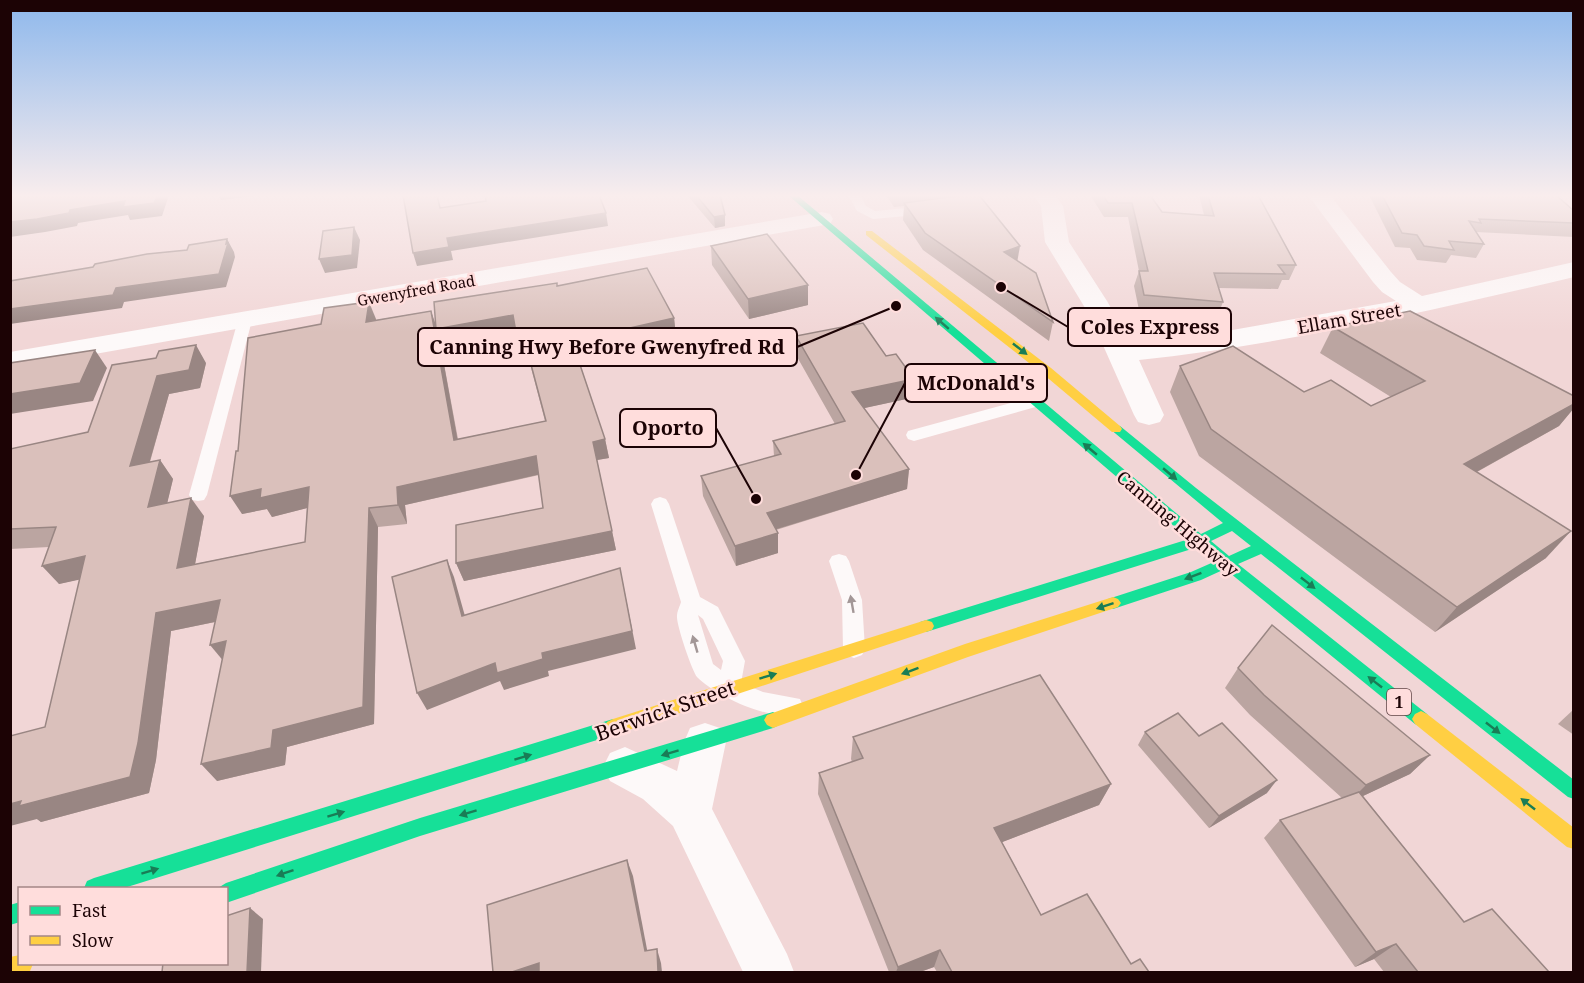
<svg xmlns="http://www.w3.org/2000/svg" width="1584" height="983" viewBox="0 0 1584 983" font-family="'Noto Serif',serif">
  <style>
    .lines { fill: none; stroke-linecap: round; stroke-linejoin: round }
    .lane { fill: #fdf9f9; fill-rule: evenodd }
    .street { fill: #fdf9f9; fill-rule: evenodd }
    .fast { fill: #16e098; fill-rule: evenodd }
    .slow { fill: #ffcf43; fill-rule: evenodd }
    .wall { fill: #bba5a1; fill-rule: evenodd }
    .shaded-wall { fill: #998683 }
    .building { fill: #dac0bb; stroke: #998683; stroke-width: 1.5 }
    .oneway { fill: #197d56 }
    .oneway2 { fill: #a39797 }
    .labels { text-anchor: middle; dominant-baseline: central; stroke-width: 5; stroke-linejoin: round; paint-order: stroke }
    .far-street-label { font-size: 15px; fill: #1c0305; stroke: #ffdddc }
    .shield { fill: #ffdddc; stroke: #604446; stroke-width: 1.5 }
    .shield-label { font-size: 16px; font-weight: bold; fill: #1c0305 }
    .street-label { font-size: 18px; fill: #1c0305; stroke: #ffdddc }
    .near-street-label { font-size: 21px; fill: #1c0305; stroke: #ffdddc }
    .leader { fill: none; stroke: #1c0305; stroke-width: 2 }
    .callout-dot { fill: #1c0305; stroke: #ffdddc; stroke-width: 2 }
    .callout { fill: #ffdddc; stroke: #1c0305; stroke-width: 2 }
    .callout-label { font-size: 20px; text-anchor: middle; font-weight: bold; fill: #1c0305 }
  </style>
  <rect width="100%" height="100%" fill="#f1d6d6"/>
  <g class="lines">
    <g class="lane">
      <polygon points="848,195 860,195 866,206 875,211 928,206 934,210 928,214 873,219 857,211"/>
      <polygon points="245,316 252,320 207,495 204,500 198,501 192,500 189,495 238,320"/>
      <polygon points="1033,397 1039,398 1041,402 1039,406 914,441 908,439 906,435 908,431"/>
      <path d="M660,497L666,499L669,504L700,597L718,607L745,661L741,683L763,692L800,699L803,706L800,713C773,723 717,697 697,677C692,671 676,624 677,616C677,611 680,606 681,602L651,504L654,499ZM698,615L703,619L723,661L721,670L713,664Z"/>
      <polygon points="839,554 846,556 849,561 862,600 865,649 862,655 854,658 846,655 843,649 842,600 829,561 832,556"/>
    </g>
    <g class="street">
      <path d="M1033,195H1055L1063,206L1069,242L1107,301L1131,344L1221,332L1396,301L1382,292L1373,282L1308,195H1330L1391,272L1400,282L1422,296L1574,262V277C1431,311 1285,344 1139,360L1164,415L1160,422L1149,425L1138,422L1134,415L1090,316L1045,242L1041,206Z"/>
      <polygon points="822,212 830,214 833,219 830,224 10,369 10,352"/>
      <polygon points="705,723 720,728 726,742 712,809 787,954 794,972 743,972 673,826 643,799 610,781 603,767 610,753 625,747 677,771 684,742 690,728"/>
    </g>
    <g class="fast">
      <path d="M788,195H797L1201,534L1223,523L1110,429L1116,425L1120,426L1196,488L1574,780V799L1568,797L1261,554L1238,564L1427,714L1430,719L1427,724L1421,727L1415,724L1225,569L1201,580L1113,609L1108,607L1105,603L1108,599L1191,572L1216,561L1198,547L926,632L920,630L918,626L920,622L1189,539ZM1232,531L1251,546L1229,556L1211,541Z"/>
      <polygon points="773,712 779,715 782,720 779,725 773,728 420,836 226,903 226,888 218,888 226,883 420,818"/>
      <polygon points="613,719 619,722 622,727 619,732 613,735 124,888 84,888 87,881 94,878"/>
      <polygon points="20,902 20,922 10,925 10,905"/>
    </g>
    <g class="slow">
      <polygon points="866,231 872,231 1051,368 1120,426 1122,429 1120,432 1112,432 1043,374 866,235"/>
      <polygon points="1113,597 1118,599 1121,603 1118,607 968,657 773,728 767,725 764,720 767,715 965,644"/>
      <polygon points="926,620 932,622 934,626 932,630 613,735 607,732 604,727 607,722 613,719"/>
      <polygon points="1421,711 1427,714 1574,828 1574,849 1567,847 1415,724 1412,719 1415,714"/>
      <polygon points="20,955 20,964 33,964 30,971 10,972 10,957"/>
    </g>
  </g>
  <g class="wall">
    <polygon points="687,195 722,195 720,195 725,215 725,226 715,228"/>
    <polygon points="886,195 979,195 1053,322 1049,341 923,250 903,220 904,206 894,207"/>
    <polygon points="1090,195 1150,195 1162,212 1204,215 1199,195 1258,195 1296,265 1289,280 1282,280 1278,289 1219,288 1223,302 1217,317 1139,310 1134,286 1139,271 1128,217 1104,217"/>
    <polygon points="1369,195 1556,195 1574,211 1574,237 1476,232 1484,244 1476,258 1451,255 1446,263 1417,260 1410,248 1395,247"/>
    <polygon points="711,246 808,305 749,319 712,265"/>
    <path d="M557,286L674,318L676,336L578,358L605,439L609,458L597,460L616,550L464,581L456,563L543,508L539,475L405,505L407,524L378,527L374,724L287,747L285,765L217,781L223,660L215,622L171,631L156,760L149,793L41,822L37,819L45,727L80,579L59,584L49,547L10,549V449L88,432L206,363L200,388L169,394L150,462L160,460L173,479L167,503L204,516L195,564L305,542L307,508L272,517L267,509L242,514L238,451L376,319V320L431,311L435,324ZM516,334L522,362L529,360L545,421L458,439L439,337L442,347Z"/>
    <polygon points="1333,327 1574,396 1574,408 1559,426 1477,472 1546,558 1435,632 1199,456 1170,392 1180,366 1371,406 1391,397 1320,353"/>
    <polygon points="796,336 911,398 864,408 909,469 907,489 776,530 778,553 736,566 703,496 701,476 774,456 773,441 835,424 796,355"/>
    <polygon points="1238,668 1430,755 1410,774 1363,796 1464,922 1549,972 1384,972 1374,959 1355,967 1264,838 1280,820 1342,798 1250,715 1225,688"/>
    <polygon points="1574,709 1574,735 1558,724"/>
    <polygon points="1145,732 1199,736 1267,793 1209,828 1138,745"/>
    <polygon points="853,737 1111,784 1099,805 1002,842 1041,915 1131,964 1149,972 937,972 934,967 920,972 889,972 818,794 819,773 852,762 851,759"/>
  </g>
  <g class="shaded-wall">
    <polygon points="158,195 169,195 162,216 130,220 128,215 78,223 77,226 45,232 10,237 10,222 70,210"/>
    <polygon points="218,195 262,195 221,200"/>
    <polygon points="606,213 608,226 451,251 453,260 417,266 413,253 447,238"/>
    <polygon points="725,215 725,226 715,228 714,217"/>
    <polygon points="354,227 360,240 357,268 325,273 319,259"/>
    <polygon points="227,239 234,252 235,257 226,287 124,302 122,308 10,324 10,309 116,288 226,244"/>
    <polygon points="1020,246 1017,263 1004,252"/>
    <polygon points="808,285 808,305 749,319 748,299"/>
    <polygon points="369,302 376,319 373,340 366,322"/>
    <polygon points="431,311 437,328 513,315 518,333 442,347 439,337 461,459 454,440"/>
    <polygon points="674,318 676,336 576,359 572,341"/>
    <polygon points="525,342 529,360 522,362 518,344"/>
    <polygon points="196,345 206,363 200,388 169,394 143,485 130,466 157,376"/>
    <polygon points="95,350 107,368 93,401 10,414 10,394"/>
    <polygon points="914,379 911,398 851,411 852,392"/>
    <polygon points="1574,404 1574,408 1559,426 1444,490 1464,464"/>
    <polygon points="605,439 609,458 597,460 616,550 464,581 456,563 612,531 593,442"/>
    <polygon points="536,456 541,474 405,505 407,524 398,505 397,487"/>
    <polygon points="160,460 173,479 162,525 148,507"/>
    <polygon points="909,469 907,489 767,532 767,513"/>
    <polygon points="309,487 319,505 272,517 267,509 242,514 230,496 261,489"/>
    <polygon points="191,498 204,516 191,586 177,568"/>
    <polygon points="369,508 378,527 374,724 287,747 285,765 217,781 201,764 273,730"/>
    <polygon points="1571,531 1546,558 1435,632 1457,607"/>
    <polygon points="778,533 778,553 736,566 735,546"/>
    <polygon points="85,556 101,575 59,584 42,566"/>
    <polygon points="447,560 454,577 470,634 462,616"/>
    <polygon points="620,568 636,649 548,671 549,676 504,690 500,681 427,710 417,693 495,663 542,653"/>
    <polygon points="220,600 234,618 171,631 156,760 149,793 41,822 37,819 10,826 10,804 156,613"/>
    <polygon points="226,641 225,663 210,645"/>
    <polygon points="1430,755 1410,774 1348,803 1366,785"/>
    <polygon points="1277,780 1267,793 1209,828 1219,816"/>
    <polygon points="1111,784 1099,805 987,848 994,828"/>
    <polygon points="627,860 633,876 650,965 645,951"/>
    <polygon points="250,908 263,919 261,972 247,972"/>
    <polygon points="1396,944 1374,959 1355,967 1376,952"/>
    <polygon points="657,949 661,963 662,972 658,972"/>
    <polygon points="940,950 934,967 920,972 896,972 898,967"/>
    <polygon points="539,963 544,972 512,972"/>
  </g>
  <g class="building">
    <polygon points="10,195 158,195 154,203 123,207 125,201 70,210 69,213 37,219 10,222"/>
    <polygon points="403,195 437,195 440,208 486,201 485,195 599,195 606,213 447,238 449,247 413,253"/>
    <polygon points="696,195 720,195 725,215 714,217"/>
    <polygon points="964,195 979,195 1020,246 1004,252 1036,273 1053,322 925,233 904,203"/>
    <polygon points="1103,195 1150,195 1162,212 1214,216 1208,195 1258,195 1296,265 1278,265 1285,274 1214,273 1223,302 1144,295 1139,271 1148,271 1132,203 1108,203"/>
    <polygon points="1382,195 1556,195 1574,211 1574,223 1479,219 1481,223 1469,221 1484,244 1449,241 1454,250 1424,246 1417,235 1402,233"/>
    <polygon points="354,227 352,255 319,259 323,231"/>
    <polygon points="767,234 808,285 748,299 711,246"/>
    <polygon points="227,239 226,244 228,243 219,274 116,288 113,295 10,309 10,281 93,267 95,264 147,254 187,250 189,245"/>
    <polygon points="647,268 674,318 572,341 605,439 593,442 612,531 456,563 456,525 543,508 536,456 397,487 398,505 369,508 363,707 273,730 271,748 201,764 226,641 210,645 220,600 156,613 138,743 130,777 19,806 21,801 10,804 10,736 45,727 85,556 42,566 56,527 10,529 10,449 88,432 112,365 156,358 159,351 196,345 189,370 157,376 130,466 160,460 148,507 191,498 177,568 305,542 309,487 260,498 261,489 230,496 236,451 238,451 248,338 321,324 324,308 369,302 366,322 431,311 454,440 546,421 525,342 518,344 513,315 436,329 434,302 557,283 557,286"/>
    <polygon points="1410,311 1574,396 1574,404 1464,464 1571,531 1457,607 1211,429 1180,366 1233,346 1304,392 1331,380 1371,406 1425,381 1333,327"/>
    <polygon points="863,323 886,356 896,354 914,379 852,392 909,469 767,513 778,533 735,546 701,476 781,454 773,441 845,421 796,336"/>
    <polygon points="95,350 80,383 10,394 10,363"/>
    <polygon points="447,560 462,616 620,568 632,631 542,653 543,659 497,673 495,663 417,693 392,577"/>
    <polygon points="1272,625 1430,755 1366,785 1264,695 1238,668"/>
    <polygon points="1040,675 1111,784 994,828 1041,915 1087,894 1131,964 1140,959 1149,972 952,972 940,950 898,967 819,773 863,758 853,737"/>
    <polygon points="1178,713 1199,736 1222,723 1277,780 1219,816 1145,732"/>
    <polygon points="1359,792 1464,922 1492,909 1549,972 1418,972 1396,944 1376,952 1280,820"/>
    <polygon points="627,860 645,951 657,949 658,972 539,972 539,963 512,972 493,972 487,905"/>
    <polygon points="250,908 247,972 162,972 163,963 226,963 226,916"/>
  </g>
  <defs><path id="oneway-solid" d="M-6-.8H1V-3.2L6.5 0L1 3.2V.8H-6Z" transform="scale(1.5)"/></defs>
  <g class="oneway">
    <use href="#oneway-solid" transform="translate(942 323) rotate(-139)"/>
    <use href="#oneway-solid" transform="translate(1020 349) rotate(38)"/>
    <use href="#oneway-solid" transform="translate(1090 449) rotate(-140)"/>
    <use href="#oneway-solid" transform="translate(1170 474) rotate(40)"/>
    <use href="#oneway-solid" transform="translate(1193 576) rotate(159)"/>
    <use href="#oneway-solid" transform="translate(1308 583) rotate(38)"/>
    <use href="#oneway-solid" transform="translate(1105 606) rotate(162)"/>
    <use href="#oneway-solid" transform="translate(910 671) rotate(160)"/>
    <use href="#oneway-solid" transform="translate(768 676) rotate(-17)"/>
    <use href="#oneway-solid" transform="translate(1375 682) rotate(-142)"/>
    <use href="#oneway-solid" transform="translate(1493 728) rotate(38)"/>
    <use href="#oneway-solid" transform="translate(670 753) rotate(163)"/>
    <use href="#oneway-solid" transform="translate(523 757) rotate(-17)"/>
    <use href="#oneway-solid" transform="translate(1528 804) rotate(-142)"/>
    <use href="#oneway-solid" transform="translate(468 813) rotate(163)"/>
    <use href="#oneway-solid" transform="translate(336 814) rotate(-17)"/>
    <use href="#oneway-solid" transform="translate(150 871) rotate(-17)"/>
    <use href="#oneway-solid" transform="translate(285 873) rotate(161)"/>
  </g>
  <g class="oneway2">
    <use href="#oneway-solid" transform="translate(852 604) rotate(-100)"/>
    <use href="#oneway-solid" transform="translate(695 644) rotate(-106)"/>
  </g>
  <linearGradient id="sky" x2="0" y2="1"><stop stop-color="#8eb8ec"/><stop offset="0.59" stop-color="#f9eded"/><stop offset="1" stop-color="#f9eded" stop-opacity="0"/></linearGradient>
  <rect width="1584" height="332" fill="url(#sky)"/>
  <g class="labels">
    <g class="far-street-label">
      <text transform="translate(416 290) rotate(-10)">Gwenyfred Road</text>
    </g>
    <rect class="shield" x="1387" y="689" width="24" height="26" rx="4.5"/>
    <g class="shield-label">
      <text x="1399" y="702">1</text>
    </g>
    <g class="street-label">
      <text transform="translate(1349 318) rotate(-10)">Ellam Street</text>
      <text transform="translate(1178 523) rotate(40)">Canning Highway</text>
    </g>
    <g class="near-street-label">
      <text transform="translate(665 710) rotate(-19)">Berwick Street</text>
    </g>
  </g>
  <path class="leader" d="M1001 287L1068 327M896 306L797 347M856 475L905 383M756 499L716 428"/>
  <g class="callout-dot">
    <circle cx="1001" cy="287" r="6"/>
    <circle cx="896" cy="306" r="6"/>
    <circle cx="856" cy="475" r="6"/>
    <circle cx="756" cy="499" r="6"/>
  </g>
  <g class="callout">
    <rect x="1068" y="308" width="163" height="38" rx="6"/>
    <rect x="418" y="328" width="379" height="38" rx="6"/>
    <rect x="905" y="364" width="142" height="38" rx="6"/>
    <rect x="620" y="409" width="96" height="38" rx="6"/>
  </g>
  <g class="callout-label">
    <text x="1150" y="334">Coles Express</text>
    <text x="607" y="354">Canning Hwy Before Gwenyfred Rd</text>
    <text x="976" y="390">McDonald's</text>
    <text x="668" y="435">Oporto</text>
  </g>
  <rect width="1584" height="983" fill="none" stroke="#1c0305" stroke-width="24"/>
  <rect x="18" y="887" width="210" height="78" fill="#ffdddc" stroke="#a48686" stroke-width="1.5"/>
  <rect x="30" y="906" width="30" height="9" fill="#16e098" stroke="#a48686" stroke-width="1.5"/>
  <text x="72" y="917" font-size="18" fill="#1c0305">Fast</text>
  <rect x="30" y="936" width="30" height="9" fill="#ffcf43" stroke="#a48686" stroke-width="1.5"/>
  <text x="72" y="947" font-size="18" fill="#1c0305">Slow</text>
</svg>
